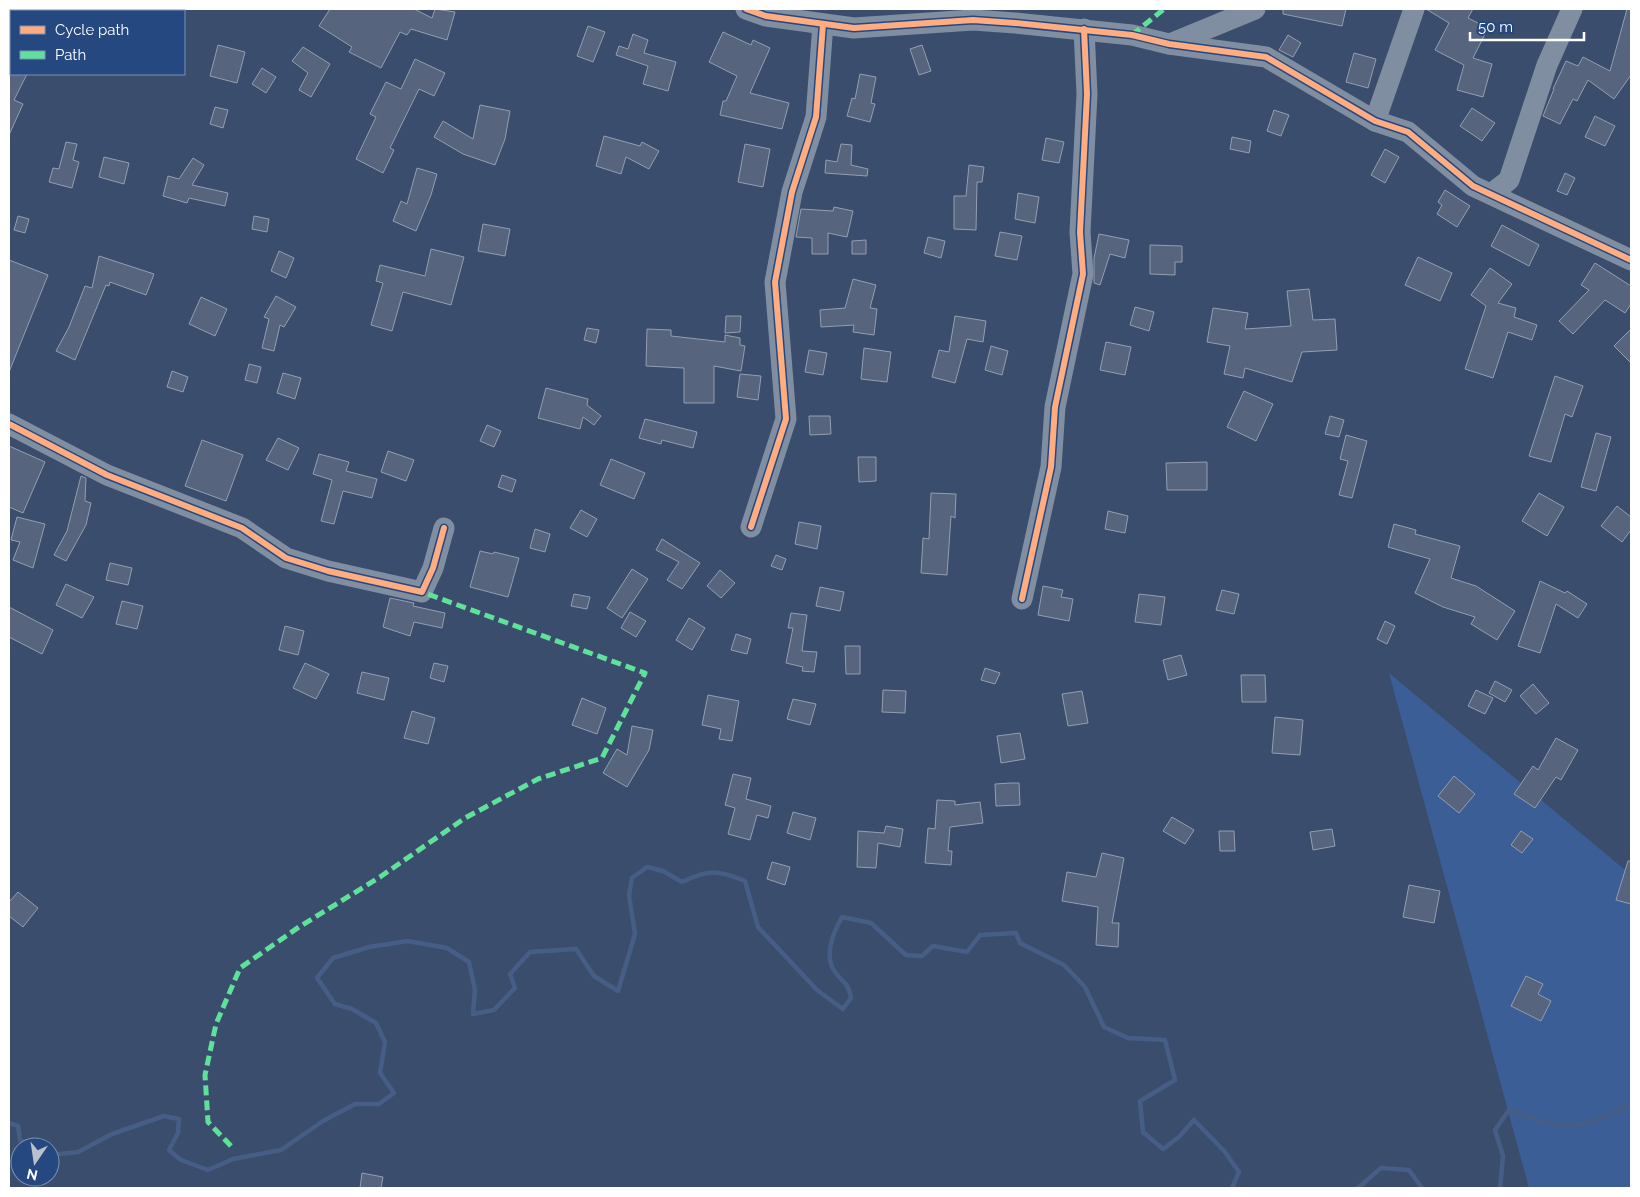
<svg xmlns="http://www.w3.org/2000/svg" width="1640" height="1197" viewBox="0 0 1640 1197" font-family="Raleway,sans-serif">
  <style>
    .green { fill: #3b5e97 }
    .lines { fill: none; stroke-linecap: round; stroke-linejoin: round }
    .stream { stroke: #465e85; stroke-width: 4.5 }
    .building { fill: #56657d; stroke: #939eb1 }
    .minor { stroke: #808ea2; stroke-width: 21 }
    .quiet { stroke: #60e19b; stroke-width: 5; stroke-dasharray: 10 5; stroke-linecap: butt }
    .cycleway-casing { stroke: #264880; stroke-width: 9 }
    .cycleway { stroke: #ffac80; stroke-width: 6 }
  </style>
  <rect width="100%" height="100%" fill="#3a4d6c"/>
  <polygon class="green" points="1389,673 1631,875 1631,1188 1529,1188"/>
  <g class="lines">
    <g class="stream">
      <polyline points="9,1123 18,1126 20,1140 31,1147"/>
      <path d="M50,1155L78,1152L112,1134L164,1116L179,1119L178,1133L169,1150L181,1160L208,1170L233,1159L281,1150L323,1121L355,1104H379L394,1093L380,1073L385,1042L376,1023L352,1009L335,1004L317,978L333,958L369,947L408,941L447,948L469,962L475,990L473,1014L494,1010L515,988L510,974L530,952L576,949L594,976L618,991L635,934L629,895L632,878L647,867L663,871L682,882C709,869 718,870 745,881L758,927L817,990L843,1009L851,998C848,982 844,984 835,972C823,956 834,931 842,917L871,923L906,955L922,956L933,946L967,952L980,935L1016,933L1020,943L1064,965L1085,987L1104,1027L1128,1038L1165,1040L1175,1080L1140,1101L1143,1132L1163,1149L1179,1137L1194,1120L1225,1152L1239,1172L1232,1188"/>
      <polyline points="1358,1188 1381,1168 1409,1170 1422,1188"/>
      <path d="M1500,1188L1503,1156L1495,1130L1509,1110C1524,1115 1541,1123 1557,1125C1582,1129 1610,1115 1631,1104"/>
    </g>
  </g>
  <g class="building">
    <polygon points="330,9 414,9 432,18 435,9 455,12 447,40 411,29 407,35 400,32 381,68 349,52 352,47 319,26"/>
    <polygon points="1283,9 1346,9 1342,26 1283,14"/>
    <polygon points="1426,9 1473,9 1468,18 1488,28 1473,58 1492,64 1483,97 1457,90 1464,65 1435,50 1449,23"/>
    <polygon points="1627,9 1631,9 1631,75 1614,99 1588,80 1577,101 1573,99 1560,124 1543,116 1554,89 1553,89 1566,61 1578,66 1583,57 1610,71"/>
    <polygon points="588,26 605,32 593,62 577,56"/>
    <polygon points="723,32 751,45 753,40 770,48 750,93 789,103 782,129 720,115 723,101 726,101 737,76 709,62"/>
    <polygon points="633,34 648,40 644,53 676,62 668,91 643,84 648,66 616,55 619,46 628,49"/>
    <polygon points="1288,35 1301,43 1293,57 1279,50"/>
    <polygon points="218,45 245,52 237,83 210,76"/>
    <polygon points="922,45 931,71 919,75 910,49"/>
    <polygon points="303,47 330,64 311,97 299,90 308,73 292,61"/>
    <polygon points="1354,53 1376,59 1368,88 1346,82"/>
    <polygon points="415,59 445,73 434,96 419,89 390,148 394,150 383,173 356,159 376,117 370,114 386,82 401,89"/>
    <polygon points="262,68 276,77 266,93 252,84"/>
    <polygon points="9,74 27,74 14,100 23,104 9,135"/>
    <polygon points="860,74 876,77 871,103 875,104 870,122 847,116 852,98 855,99"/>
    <polygon points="480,105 510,111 505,139 495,165 463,154 434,137 443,121 473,139"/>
    <polygon points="215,107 228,110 223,128 210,124"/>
    <polygon points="1472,108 1495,123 1482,141 1460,126"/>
    <polygon points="1274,110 1289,115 1281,136 1267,131"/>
    <polygon points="1595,116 1615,126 1605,146 1585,137"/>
    <polygon points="604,136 640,146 642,142 659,151 649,169 626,157 621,174 596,166"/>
    <polygon points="1232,137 1251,141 1249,153 1230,149"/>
    <polygon points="1046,138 1064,142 1059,163 1042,160"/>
    <polygon points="66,142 77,144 73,160 79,162 72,188 49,182 53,168 59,169"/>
    <polygon points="745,144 770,149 763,187 738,182"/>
    <polygon points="841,144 852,145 851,165 868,169 867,176 825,173 826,160 837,162"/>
    <polygon points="1385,149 1399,157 1385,183 1371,175"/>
    <polygon points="104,157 129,163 124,184 99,177"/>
    <polygon points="193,158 204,165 192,185 228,193 225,206 189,198 187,203 163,196 168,176 179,179"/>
    <polygon points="969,165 984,167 982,182 977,182 976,230 954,229 954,196 966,196"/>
    <polygon points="417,168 437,174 431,195 416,231 393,221 401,201 407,204"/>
    <polygon points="1565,173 1575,178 1567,195 1557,191"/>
    <polygon points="1445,190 1470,206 1457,227 1437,214 1442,205 1438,202"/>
    <polygon points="1018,193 1039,197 1035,223 1015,219"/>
    <polygon points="834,207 853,211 847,237 828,233 828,254 812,254 812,238 796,237 801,209 833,211"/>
    <polygon points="18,216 29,219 25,233 14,230"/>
    <polygon points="254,216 269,219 267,232 252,229"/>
    <polygon points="483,224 510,229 505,256 478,251"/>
    <polygon points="1502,225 1539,245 1529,266 1491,246"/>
    <polygon points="1000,232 1022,236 1017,260 995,256"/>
    <polygon points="1099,234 1129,240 1125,258 1110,254 1100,285 1094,283 1094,258"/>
    <polygon points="928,237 945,241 941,258 924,253"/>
    <polygon points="866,240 866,254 852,254 852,241"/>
    <polygon points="1150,245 1182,246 1182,262 1175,262 1175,275 1150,274"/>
    <polygon points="431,249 464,257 451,305 403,292 392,331 371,325 383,283 376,281 380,265 425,276"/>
    <polygon points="279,251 294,258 286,278 271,271"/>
    <polygon points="99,256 154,274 146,295 110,282 109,286 106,285 75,360 56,351 69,327 85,286 92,288"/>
    <polygon points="1418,257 1452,273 1440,301 1405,285"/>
    <polygon points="9,260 48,275 9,372"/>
    <polygon points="1595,263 1631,286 1631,304 1625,313 1605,300 1573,334 1559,321 1589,290 1581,285"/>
    <polygon points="1490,268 1512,284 1498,303 1516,308 1514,317 1537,325 1532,340 1508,332 1493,378 1465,369 1486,306 1471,295"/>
    <polygon points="853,279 876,285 870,308 877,309 874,335 853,332 854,325 821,327 820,310 845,308"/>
    <polygon points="1309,289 1313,320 1335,319 1337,350 1302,352 1292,382 1245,368 1243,378 1224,374 1230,346 1207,342 1213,308 1248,313 1245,329 1291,326 1287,291"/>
    <polygon points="276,296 296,307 284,327 280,325 274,351 262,348 269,319 264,317"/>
    <polygon points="201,297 227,309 215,336 189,324"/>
    <polygon points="1135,307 1154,312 1149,331 1130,325"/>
    <polygon points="726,316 741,316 740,332 725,333"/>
    <polygon points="955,316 986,321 983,342 967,339 955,383 932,377 939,350 949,352"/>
    <polygon points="587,328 599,330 596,343 584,340"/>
    <polygon points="647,329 671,330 671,336 725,342 725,335 740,338 740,345 745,346 741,371 714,366 714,403 684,403 684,368 646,366"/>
    <polygon points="1631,329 1631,363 1614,346"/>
    <polygon points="1106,342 1131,347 1125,375 1100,370"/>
    <polygon points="991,346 1008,351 1002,375 985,370"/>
    <polygon points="864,348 891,352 887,382 861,379"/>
    <polygon points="809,350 827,353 823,375 805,372"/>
    <polygon points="249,364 261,367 257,383 245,380"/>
    <polygon points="172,371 188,377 183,392 167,387"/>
    <polygon points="283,373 301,378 295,399 277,393"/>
    <polygon points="740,374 761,376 758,400 737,397"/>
    <polygon points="1555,376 1583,386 1572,417 1565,414 1551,462 1529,456"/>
    <polygon points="546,388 588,399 587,405 601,416 594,425 583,417 580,429 538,418"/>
    <polygon points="1244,391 1273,404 1256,441 1227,427"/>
    <polygon points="809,416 830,416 831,434 810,435"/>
    <polygon points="1330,416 1344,420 1339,437 1325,434"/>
    <polygon points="645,419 697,432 693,448 662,440 661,444 639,438"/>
    <polygon points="487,425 501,431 494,447 480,441"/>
    <polygon points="1596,433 1611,437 1596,491 1581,487"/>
    <polygon points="1346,435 1367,441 1352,498 1339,495 1348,461 1340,459"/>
    <polygon points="278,438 299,448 288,470 266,460"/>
    <polygon points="202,440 243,455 226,501 185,486"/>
    <polygon points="9,446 45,462 23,513 9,507"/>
    <polygon points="388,451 414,460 406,481 381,472"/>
    <polygon points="319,454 349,462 346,471 377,479 372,498 343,491 334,524 321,521 332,480 313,474"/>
    <polygon points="858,457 876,457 876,481 859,482"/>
    <polygon points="611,459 645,473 634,499 600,485"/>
    <polygon points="1207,462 1207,490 1167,490 1166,463"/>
    <polygon points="502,475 516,480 512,492 498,487"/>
    <polygon points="81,476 86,478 85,501 91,503 86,525 66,561 54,555 67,531"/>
    <polygon points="931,493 956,494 955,518 951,516 947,575 921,573 923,538 929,539"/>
    <polygon points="1539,493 1564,507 1547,536 1522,521"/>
    <polygon points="1617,506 1631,517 1631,530 1622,542 1601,526"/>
    <polygon points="581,510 597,519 587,537 570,528"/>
    <polygon points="1108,511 1128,516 1125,533 1105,529"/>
    <polygon points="17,517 45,524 33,568 13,560 20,542 11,540"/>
    <polygon points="799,522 821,526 817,549 795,544"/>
    <polygon points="1394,524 1416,530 1415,534 1460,546 1451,578 1476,586 1515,611 1497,640 1471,624 1475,617 1443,607 1415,593 1430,559 1388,547"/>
    <polygon points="535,529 550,534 545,552 530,548"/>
    <polygon points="662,539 700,563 682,589 667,580 679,562 656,550"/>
    <polygon points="480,551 493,554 494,552 519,558 508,597 470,587"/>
    <polygon points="776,555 786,559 782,570 771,566"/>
    <polygon points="110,563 132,568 128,585 106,580"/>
    <polygon points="632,569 648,579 622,618 607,608"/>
    <polygon points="720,570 735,583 721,598 707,586"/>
    <polygon points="1540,581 1565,593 1567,591 1587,604 1578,618 1556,604 1540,653 1518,646"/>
    <polygon points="66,584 94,597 82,618 56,605"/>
    <polygon points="1043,586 1063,590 1061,597 1073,599 1069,621 1038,615"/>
    <polygon points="820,587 844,592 840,611 816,606"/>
    <polygon points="1222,590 1239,594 1234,614 1216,610"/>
    <polygon points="574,594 590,597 587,609 571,606"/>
    <polygon points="1139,594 1165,597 1161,625 1135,622"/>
    <polygon points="390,598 414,603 413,606 445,613 442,628 414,622 410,636 383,627"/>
    <polygon points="122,601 143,606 137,629 116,624"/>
    <polygon points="9,607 53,630 42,654 9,637"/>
    <polygon points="630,612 646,621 636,637 621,628"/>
    <polygon points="791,613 807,615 802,651 817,652 814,672 802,671 803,667 786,663 793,628 788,628"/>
    <polygon points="689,618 705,628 692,650 676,640"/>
    <polygon points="1385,621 1395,626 1387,644 1377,639"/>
    <polygon points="285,626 304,631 298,655 279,650"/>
    <polygon points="736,634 751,639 747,654 731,650"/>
    <polygon points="845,646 860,646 860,674 846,674"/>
    <polygon points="1181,655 1187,675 1168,680 1163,660"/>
    <polygon points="305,663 329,674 316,699 293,688"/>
    <polygon points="434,663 448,666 444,682 430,678"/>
    <polygon points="985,668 1000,673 995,684 981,680"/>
    <polygon points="362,672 389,678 384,700 357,693"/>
    <polygon points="1241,675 1265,675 1266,702 1242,702"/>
    <polygon points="1495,681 1512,690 1505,702 1489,693"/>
    <polygon points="1533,684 1549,703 1536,714 1520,696"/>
    <polygon points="883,690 906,691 905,713 882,712"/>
    <polygon points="1476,690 1493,698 1485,714 1468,706"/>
    <polygon points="1082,691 1088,723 1068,726 1062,694"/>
    <polygon points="708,695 739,701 732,741 719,739 721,729 702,725"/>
    <polygon points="582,698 606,708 597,734 572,725"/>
    <polygon points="793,699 816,704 810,725 787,719"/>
    <polygon points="412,711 435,718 428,744 404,738"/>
    <polygon points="1275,717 1303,720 1300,755 1272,753"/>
    <polygon points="632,726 653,730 649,750 627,787 603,773 617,749 627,755"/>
    <polygon points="1020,733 1025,759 1001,763 997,736"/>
    <polygon points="1556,738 1578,750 1561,780 1556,777 1535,808 1514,794 1533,766 1538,770"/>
    <polygon points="733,774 751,778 746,799 771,806 768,818 757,815 750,840 728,834 735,808 725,805"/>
    <polygon points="1454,776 1475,794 1459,813 1438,796"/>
    <polygon points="1011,783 1019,783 1020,805 996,806 995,784"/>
    <polygon points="937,800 955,801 955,805 980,802 983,823 950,827 948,851 952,851 951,865 925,863 928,828 935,829"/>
    <polygon points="793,812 816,818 810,840 787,833"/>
    <polygon points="1172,817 1194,830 1185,844 1163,831"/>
    <polygon points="886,826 903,829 900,847 878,843 876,868 857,867 858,831 884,833"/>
    <polygon points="1332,829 1335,846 1313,850 1310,832"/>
    <polygon points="1219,831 1234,831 1235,851 1220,851"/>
    <polygon points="1521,831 1533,839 1522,853 1511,845"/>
    <polygon points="1102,853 1124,858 1112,923 1119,923 1118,947 1096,945 1098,907 1062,901 1067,872 1096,877"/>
    <polygon points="1628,861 1631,861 1631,904 1616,900"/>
    <polygon points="772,862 790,867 785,885 767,879"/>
    <polygon points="1409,885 1440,891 1434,923 1403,917"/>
    <polygon points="18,892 38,908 23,927 9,916 9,902"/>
    <polygon points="1526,976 1543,984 1538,994 1551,1001 1541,1021 1511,1006"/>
    <polygon points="362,1173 383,1177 381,1188 360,1188"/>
  </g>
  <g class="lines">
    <g class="minor">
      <polyline points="746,9 766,16 854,28 973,20 1015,23 1132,35 1169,44 1266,57 1375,121 1408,132 1473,186 1631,260"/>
      <polyline points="1170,44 1255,9"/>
      <polyline points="1375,121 1414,9"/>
      <polyline points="1491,194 1509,180 1547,65 1572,9"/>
      <polyline points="9,424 107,475 242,528 286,558 328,571 422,592 433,568 444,528"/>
      <polyline points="751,527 786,419 775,282 792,192 816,117 823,24"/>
      <polyline points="1022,599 1051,467 1055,407 1083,274 1080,232 1087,94 1084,29"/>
    </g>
    <g class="quiet">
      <polyline points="1132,35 1164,9"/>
      <polyline points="231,1146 208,1122 205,1075 216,1024 240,968 299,927 380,877 465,818 538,779 602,758 645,673 422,592"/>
    </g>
    <g class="cycleway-casing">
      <g id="cycleway">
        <polyline points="746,9 766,16 854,28 973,20 1015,23 1132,35 1169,44 1266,57 1375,121 1408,132 1473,186 1631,260"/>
        <polyline points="9,424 107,475 242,528 286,558 328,571 422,592 433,568 444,528"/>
        <polyline points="751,527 786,419 775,282 792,192 816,117 823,24"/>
        <polyline points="1022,599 1051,467 1055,407 1083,274 1080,232 1087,94 1084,29"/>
      </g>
    </g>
    <use href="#cycleway" class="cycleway"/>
  </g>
  <rect width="1640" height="1197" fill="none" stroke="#ffffff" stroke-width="20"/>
  <rect x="10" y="10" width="175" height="65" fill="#264880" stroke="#7d91b3"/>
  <rect x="20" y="26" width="25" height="8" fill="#ffac80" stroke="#7d91b3"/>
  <text x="55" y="35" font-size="15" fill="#ffffff">Cycle path</text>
  <rect x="20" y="51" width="25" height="8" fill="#60e19b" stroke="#7d91b3"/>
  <text x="55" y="60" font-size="15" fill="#ffffff">Path</text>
  <g transform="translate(35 1162) rotate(193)"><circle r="24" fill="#264880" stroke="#7d91b3"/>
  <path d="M0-4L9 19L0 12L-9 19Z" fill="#bac1cc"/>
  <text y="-8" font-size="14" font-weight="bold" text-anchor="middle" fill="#ffffff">N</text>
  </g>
  <path d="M1470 32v8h114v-8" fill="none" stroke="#ffffff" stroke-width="2.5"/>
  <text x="1478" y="32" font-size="15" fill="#ffffff" stroke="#264880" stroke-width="4" paint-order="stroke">50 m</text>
</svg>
